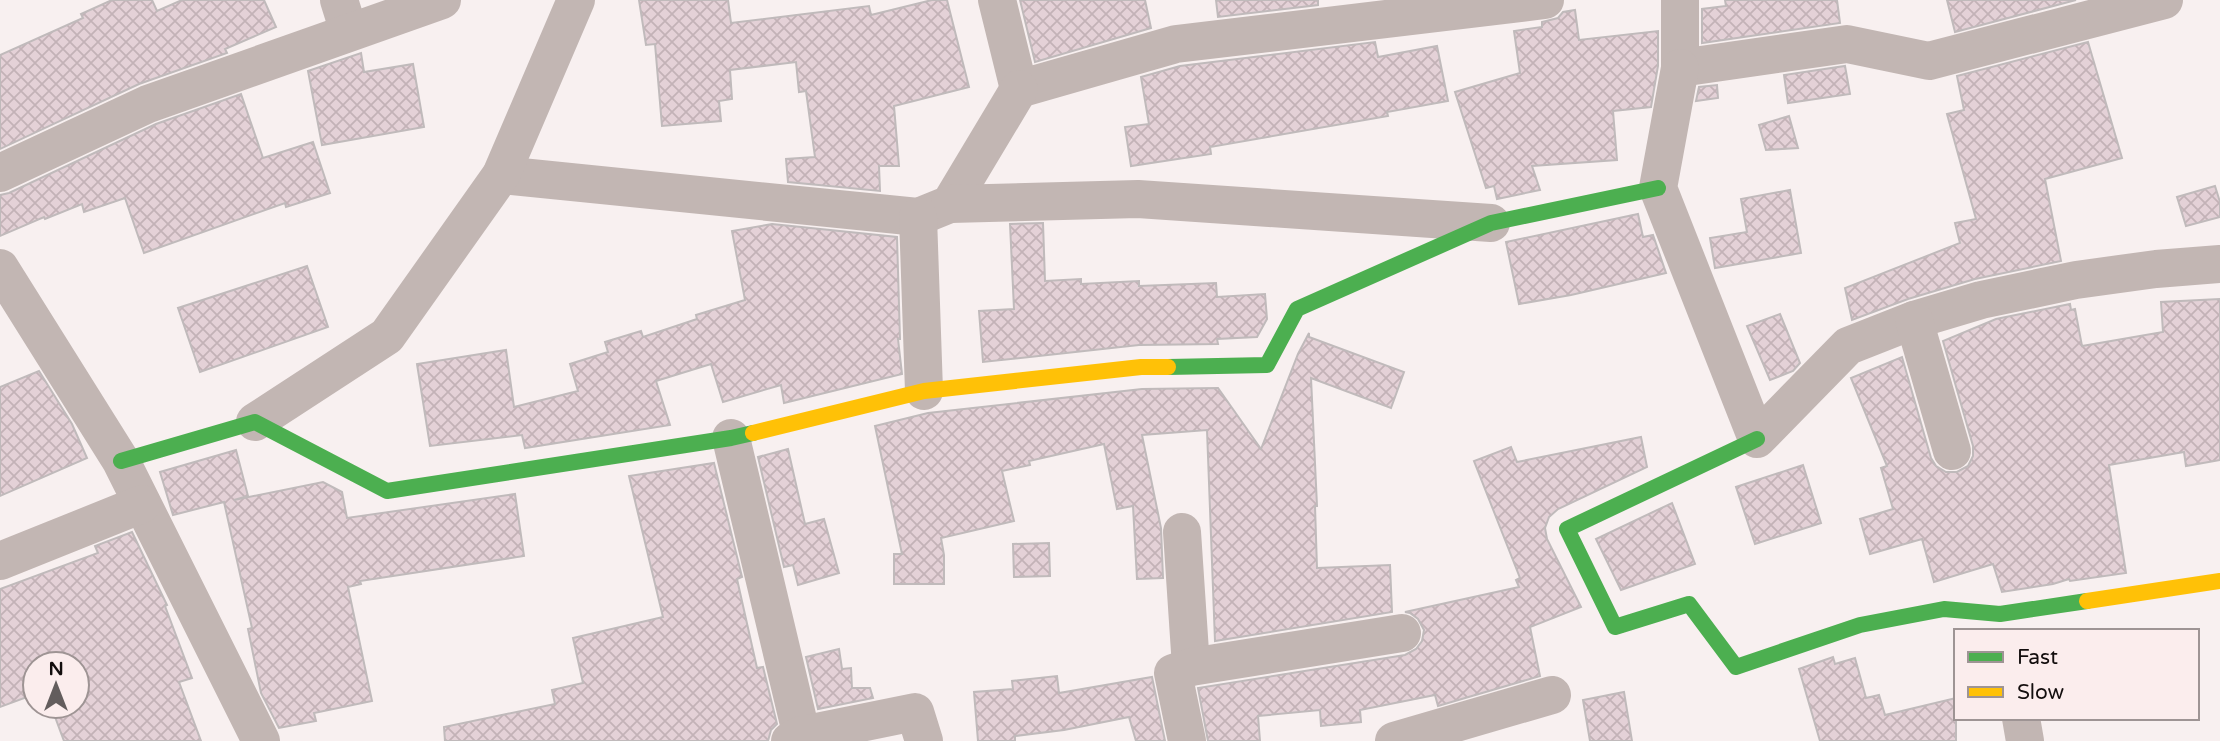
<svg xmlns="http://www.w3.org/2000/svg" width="2220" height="741" viewBox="0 0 2220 741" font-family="'Varela Round',sans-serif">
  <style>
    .building { fill: url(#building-cross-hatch); stroke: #c0babb; stroke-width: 2 }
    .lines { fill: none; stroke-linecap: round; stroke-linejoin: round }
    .street { stroke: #c2b6b3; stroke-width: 38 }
    .fast { stroke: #4caf50; stroke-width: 16 }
    .slow { stroke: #ffc107; stroke-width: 16 }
  </style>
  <defs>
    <pattern id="building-cross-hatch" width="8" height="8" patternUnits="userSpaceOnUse" patternTransform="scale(1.75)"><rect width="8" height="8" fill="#e4d1d7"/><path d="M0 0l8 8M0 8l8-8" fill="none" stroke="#c3b2b7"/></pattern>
  </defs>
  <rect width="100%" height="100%" fill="#f8f0f0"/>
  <g class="building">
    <polygon points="112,0 152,0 157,11 182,0 264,0 276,27 225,49 227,53 139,84 0,149 0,55 83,18 81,14"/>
    <polygon points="639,0 728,0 731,23 869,6 871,15 932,0 947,0 969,87 894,106 899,166 879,166 880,191 788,182 786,159 815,157 806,91 799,92 796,62 730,70 732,99 719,101 721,121 662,126 655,44 646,45"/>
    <polygon points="1020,0 1145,0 1151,28 1035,62"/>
    <polygon points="1216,0 1318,0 1318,5 1218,17"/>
    <polygon points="1725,0 1837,0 1840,23 1702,43 1702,9 1726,6"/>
    <polygon points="1947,0 2076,0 1955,32"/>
    <polygon points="1575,10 1579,40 1658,31 1658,66 1651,107 1613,111 1617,160 1532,166 1540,190 1497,199 1494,186 1486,188 1455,92 1520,73 1514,31 1542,27 1542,22 1558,18 1563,12"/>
    <polygon points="1375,42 1378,57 1437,46 1448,101 1387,112 1388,116 1210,147 1211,154 1131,166 1125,127 1149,124 1141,77 1180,66"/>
    <polygon points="2088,42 2122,158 2045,179 2061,261 1975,279 1908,299 1852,320 1845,288 1960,243 1955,223 1976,219 1947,114 1964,110 1957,76"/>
    <polygon points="361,53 364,72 413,64 424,127 322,145 308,71"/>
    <polygon points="1845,66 1850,94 1788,103 1784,75"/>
    <polygon points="1717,85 1718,98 1696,101 1699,87"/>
    <polygon points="241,94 263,158 313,142 330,193 286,207 285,203 144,253 125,198 84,212 82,204 45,219 44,217 0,236 0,195 9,193 156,124"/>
    <polygon points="1789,116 1798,148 1766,150 1759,125"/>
    <polygon points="2215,186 2220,202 2220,217 2186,226 2177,197"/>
    <polygon points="1790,190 1801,253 1715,268 1710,238 1747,232 1741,199"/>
    <polygon points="1638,214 1643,237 1653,235 1666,273 1571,295 1519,304 1506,242"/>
    <polygon points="1043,223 1045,281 1081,279 1081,284 1139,281 1139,286 1216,283 1217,297 1265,294 1267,319 1257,337 1217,339 1218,344 1139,345 983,362 979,311 1014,309 1010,224"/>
    <polygon points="772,224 897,237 900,339 898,339 902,374 784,403 781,385 723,402 711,364 656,381 670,425 525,448 522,435 430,446 417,364 506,350 514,407 578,391 570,364 608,352 605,342 641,331 643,337 697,319 696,315 745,300 732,231"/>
    <polygon points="307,266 328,327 200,372 178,308"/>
    <polygon points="2220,299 2220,460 2186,466 2184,452 2109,465 2126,573 2070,581 2069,579 2053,584 2002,592 1993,564 1934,582 1922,539 1870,554 1860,519 1893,509 1881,468 1887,466 1851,378 1902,357 1931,458 1936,466 1946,472 1957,472 1968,466 1973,456 1973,446 1943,341 1996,319 2070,304 2071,310 2075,309 2082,346 2163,332 2161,302"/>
    <polygon points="1780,314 1800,363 1793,371 1770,380 1747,326"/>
    <polygon points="1309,333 1309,337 1404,372 1391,408 1311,378 1317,506 1315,506 1317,568 1390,565 1392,612 1215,641 1207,430 1142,435 1161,528 1163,578 1137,579 1133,506 1117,509 1104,444 1029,461 1030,465 1002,471 1014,521 941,538 944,555 944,584 894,584 894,554 902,554 875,426 928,413 1142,389 1218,388 1261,449 1298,354"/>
    <polygon points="39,371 72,424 87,458 0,496 0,387"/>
    <polygon points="1641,437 1647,467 1558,509 1549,517 1545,528 1547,539 1581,607 1530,627 1540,676 1438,706 1435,695 1360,710 1361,722 1321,726 1320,710 1258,716 1260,741 1208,741 1198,688 1405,655 1416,649 1422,641 1424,630 1418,619 1410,613 1405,612 1519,587 1516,580 1520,578 1474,461 1511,447 1517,462"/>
    <polygon points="788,449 805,524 824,519 839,573 798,585 793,565 784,567 758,457"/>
    <polygon points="236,450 248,496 234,500 323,482 342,492 347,518 515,494 524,556 360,581 361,584 348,587 372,701 314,713 316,721 279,728 261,693 248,629 252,628 224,502 173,515 160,472"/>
    <polygon points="714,463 742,577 737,579 757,668 763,667 777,724 771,730 768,741 445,741 444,727 555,704 552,690 583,683 573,638 663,617 629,476"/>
    <polygon points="1803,465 1821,523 1755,544 1736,487"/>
    <polygon points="1672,503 1695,564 1621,590 1596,539"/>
    <polygon points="132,532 167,605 165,606 192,678 179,682 201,741 64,741 51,706 77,706 77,664 35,664 35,694 0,707 0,589 98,553 95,546"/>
    <polygon points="1049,543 1050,576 1014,577 1013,544"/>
    <polygon points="839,649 842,669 851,668 852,688 870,688 873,698 818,709 806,657"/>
    <polygon points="1833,657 1835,664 1855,658 1866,698 1879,695 1885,715 1956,698 1956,741 1820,741 1799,669"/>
    <polygon points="1057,676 1059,693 1152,677 1165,741 1136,741 1129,717 1064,730 1015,736 1015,741 978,741 974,692 1013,689 1012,681"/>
    <polygon points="1624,692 1632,741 1590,741 1583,700"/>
  </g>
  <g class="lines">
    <g class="street">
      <polyline points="339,0 349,32"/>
      <polyline points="997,0 1019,89 1176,44 1545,0"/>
      <polyline points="1680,0 1680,68 1847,44 1929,61 2164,0"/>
      <polyline points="1680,68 1658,188 1757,439 1848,346 1914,320 1981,300 2076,280 2156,269 2220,264"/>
      <polyline points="0,173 148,104 442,0"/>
      <polyline points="501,175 918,217 950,204 1019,89"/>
      <polyline points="950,204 1138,199 1491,223"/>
      <polyline points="918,217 924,391"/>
      <polyline points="0,268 121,461 261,741"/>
      <polyline points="1914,320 1952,451"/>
      <polyline points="255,422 387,336 501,175 576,0"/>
      <polyline points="731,438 803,741"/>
      <polyline points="1182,532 1191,667"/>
      <polyline points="0,561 142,504"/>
      <polyline points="2021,718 2025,741"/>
      <polyline points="790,741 801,735 915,712 924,741"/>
      <polyline points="1187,741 1173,673 1191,667 1402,633"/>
      <polyline points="1394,741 1552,695"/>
    </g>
    <g class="fast">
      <polyline points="1168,367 1267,365 1297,309 1491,223 1658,188"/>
      <polyline points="1757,439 1567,529 1615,627 1689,604 1736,667 1860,625 1944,609 2000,614 2087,601"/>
      <polyline points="121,461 255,422 387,491 731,438 753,433"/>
    </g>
    <g class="slow">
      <polyline points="753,433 924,391 1141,367 1168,367"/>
      <polyline points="2087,601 2220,581"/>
    </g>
  </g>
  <rect x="1954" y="629" width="245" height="91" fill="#fbeded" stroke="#9e9494" stroke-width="2"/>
  <rect x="1968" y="652" width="35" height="10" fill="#4caf50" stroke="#9e9494" stroke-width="2"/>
  <text x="2017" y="664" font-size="21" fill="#130e0e">Fast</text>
  <rect x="1968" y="687" width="35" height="10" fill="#ffc107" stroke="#9e9494" stroke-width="2"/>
  <text x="2017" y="699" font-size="21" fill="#130e0e">Slow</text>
  <g transform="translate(56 685)"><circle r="33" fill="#fbeded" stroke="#9e9494" stroke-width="2"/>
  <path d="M0-5L12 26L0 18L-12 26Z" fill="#635d5d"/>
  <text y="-10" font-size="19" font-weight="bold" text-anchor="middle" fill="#130e0e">N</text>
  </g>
</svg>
